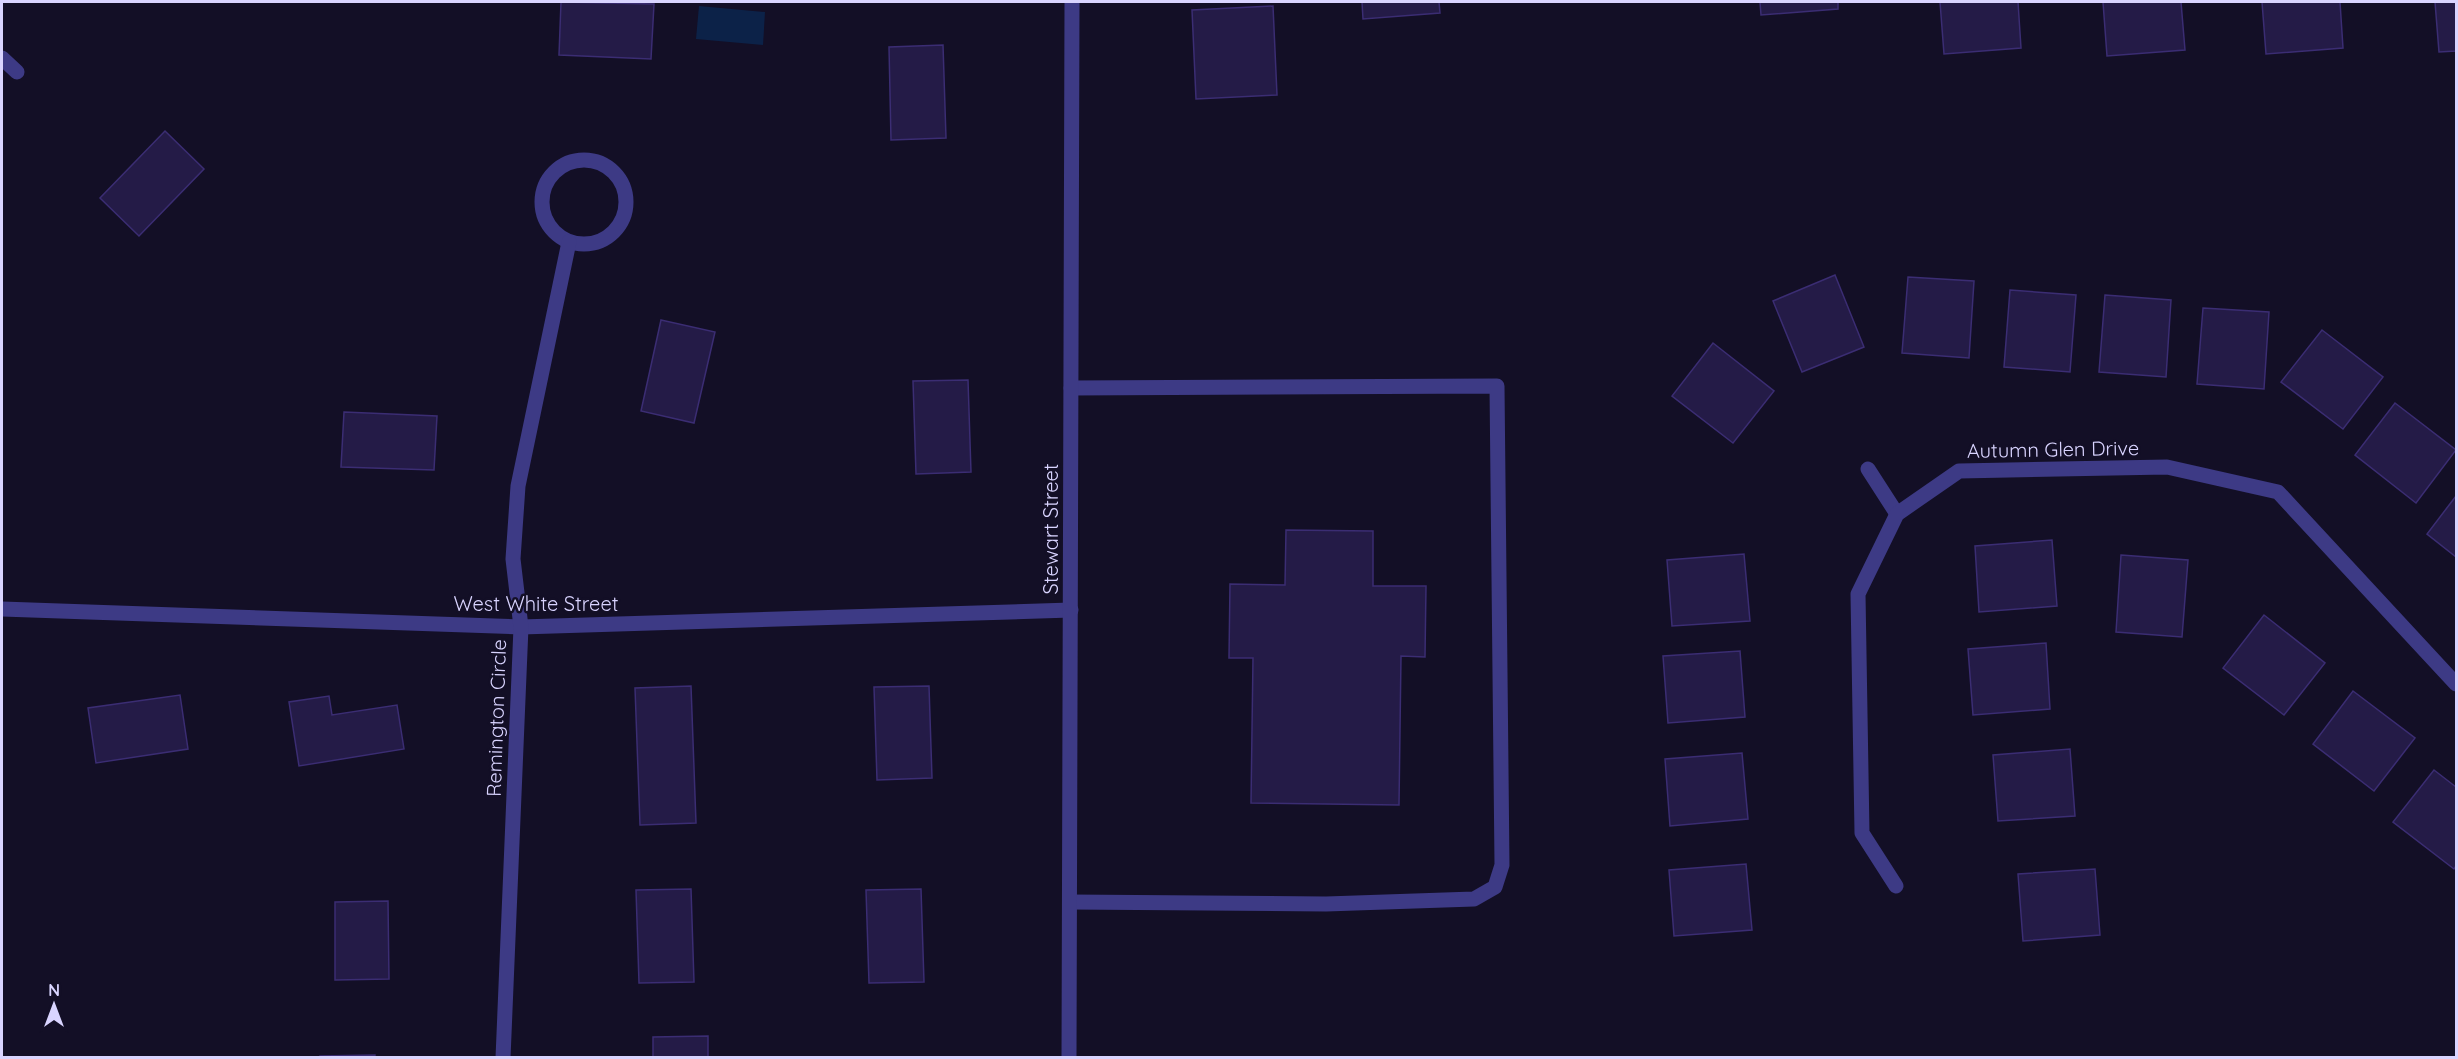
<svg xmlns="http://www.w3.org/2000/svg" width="2458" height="1059" viewBox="0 0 2458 1059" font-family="Quicksand,sans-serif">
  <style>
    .water { fill: #0c2248 }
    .building { fill: #241b47; stroke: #3b2d73; stroke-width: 1.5 }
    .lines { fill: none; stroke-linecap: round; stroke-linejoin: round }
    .minor { stroke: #3d3a85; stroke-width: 15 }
    .labels { text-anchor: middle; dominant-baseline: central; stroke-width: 5; stroke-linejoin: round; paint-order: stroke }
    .street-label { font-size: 20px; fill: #d9d4ff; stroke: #130f26 }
  </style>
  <rect width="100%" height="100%" fill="#130f26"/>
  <polygon class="water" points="699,6 765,12 763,45 696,39"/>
  <g class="building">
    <polygon points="561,2 654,4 651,59 559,55"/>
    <polygon points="1362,2 1439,2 1440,13 1363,19"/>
    <polygon points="1760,2 1838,2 1838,9 1761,15"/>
    <polygon points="1940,2 2018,2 2021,48 1944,54"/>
    <polygon points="2103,2 2181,2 2185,50 2107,56"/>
    <polygon points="2262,2 2340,2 2343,48 2266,54"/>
    <polygon points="2435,2 2456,2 2456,51 2439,52"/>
    <polygon points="1273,6 1277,95 1196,99 1192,10"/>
    <polygon points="943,45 946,138 891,140 889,47"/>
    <polygon points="165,131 204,169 139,236 100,198"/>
    <polygon points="1835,275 1864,347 1802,372 1773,301"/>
    <polygon points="1908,277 1974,281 1969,358 1902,353"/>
    <polygon points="2010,290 2076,295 2070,372 2004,367"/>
    <polygon points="2105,295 2171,300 2166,377 2099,372"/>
    <polygon points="2203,308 2269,312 2264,389 2197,384"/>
    <polygon points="661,320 715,332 694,423 641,411"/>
    <polygon points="2322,330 2383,377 2343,429 2281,382"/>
    <polygon points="1713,343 1774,391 1733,443 1672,396"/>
    <polygon points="968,380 971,472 916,474 913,381"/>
    <polygon points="2395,403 2456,450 2416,503 2355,455"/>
    <polygon points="344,412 437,416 434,470 341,467"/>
    <polygon points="2456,496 2456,557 2427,534"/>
    <polygon points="1286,530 1373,531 1373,586 1426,586 1425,657 1401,656 1399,805 1251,803 1253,658 1229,658 1230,584 1285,585"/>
    <polygon points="2052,540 2057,606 1979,612 1975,546"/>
    <polygon points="1744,554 1750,621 1672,626 1667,560"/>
    <polygon points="2121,555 2188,560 2182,637 2116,632"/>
    <polygon points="2264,615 2325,663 2284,715 2223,668"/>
    <polygon points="2046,643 2050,709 1973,715 1968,649"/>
    <polygon points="1740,651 1745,717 1668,723 1663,656"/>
    <polygon points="691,686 696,823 640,825 635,688"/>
    <polygon points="929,686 932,778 877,780 874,687"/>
    <polygon points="2353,691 2415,738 2374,791 2313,744"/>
    <polygon points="180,695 188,749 96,763 88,708"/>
    <polygon points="329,696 332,715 397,705 404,749 299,766 289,702"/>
    <polygon points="2070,749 2075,816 1998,821 1993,755"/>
    <polygon points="1742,753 1748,819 1670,826 1665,759"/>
    <polygon points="2434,770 2456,787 2456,866 2454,869 2393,822"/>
    <polygon points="1746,864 1752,930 1674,936 1669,870"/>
    <polygon points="2095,869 2100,935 2023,941 2018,874"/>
    <polygon points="691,889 694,982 639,983 636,890"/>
    <polygon points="921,889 924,982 869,983 866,890"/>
    <polygon points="388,901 389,979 335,980 335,902"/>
    <polygon points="708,1036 708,1058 653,1058 653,1037"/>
    <polygon points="375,1055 375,1058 320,1058 320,1056"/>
  </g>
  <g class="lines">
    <g class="minor">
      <polyline points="2,58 17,72"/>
      <circle cx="584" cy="202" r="42"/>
      <polyline points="1868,469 1897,514"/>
      <polyline points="2,609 521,627 1071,610"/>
      <polyline points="1896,886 1862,833 1858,594 1897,514 1959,471 2167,467 2278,492 2456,684"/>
      <polyline points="1070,902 1326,904 1474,899 1495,887 1502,865 1497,386 1071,388"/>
      <polyline points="503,1058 521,627 513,559 518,486 569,242"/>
      <polyline points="1069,1058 1072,2"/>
    </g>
  </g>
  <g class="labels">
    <g class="street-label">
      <text transform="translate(2053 449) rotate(-1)">Autumn Glen Drive</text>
      <text transform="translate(1050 529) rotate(-90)">Stewart Street</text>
      <text x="536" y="603">West White Street</text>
      <text transform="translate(496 718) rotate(-88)">Remington Circle</text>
    </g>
  </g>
  <rect width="2458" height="1059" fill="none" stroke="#d9d4ff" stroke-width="6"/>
  <g transform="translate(54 1005)" stroke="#130f26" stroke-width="4.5" paint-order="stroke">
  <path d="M0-4.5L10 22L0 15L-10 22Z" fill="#d9d4ff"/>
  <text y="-9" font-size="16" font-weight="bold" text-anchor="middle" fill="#d9d4ff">N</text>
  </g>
</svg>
